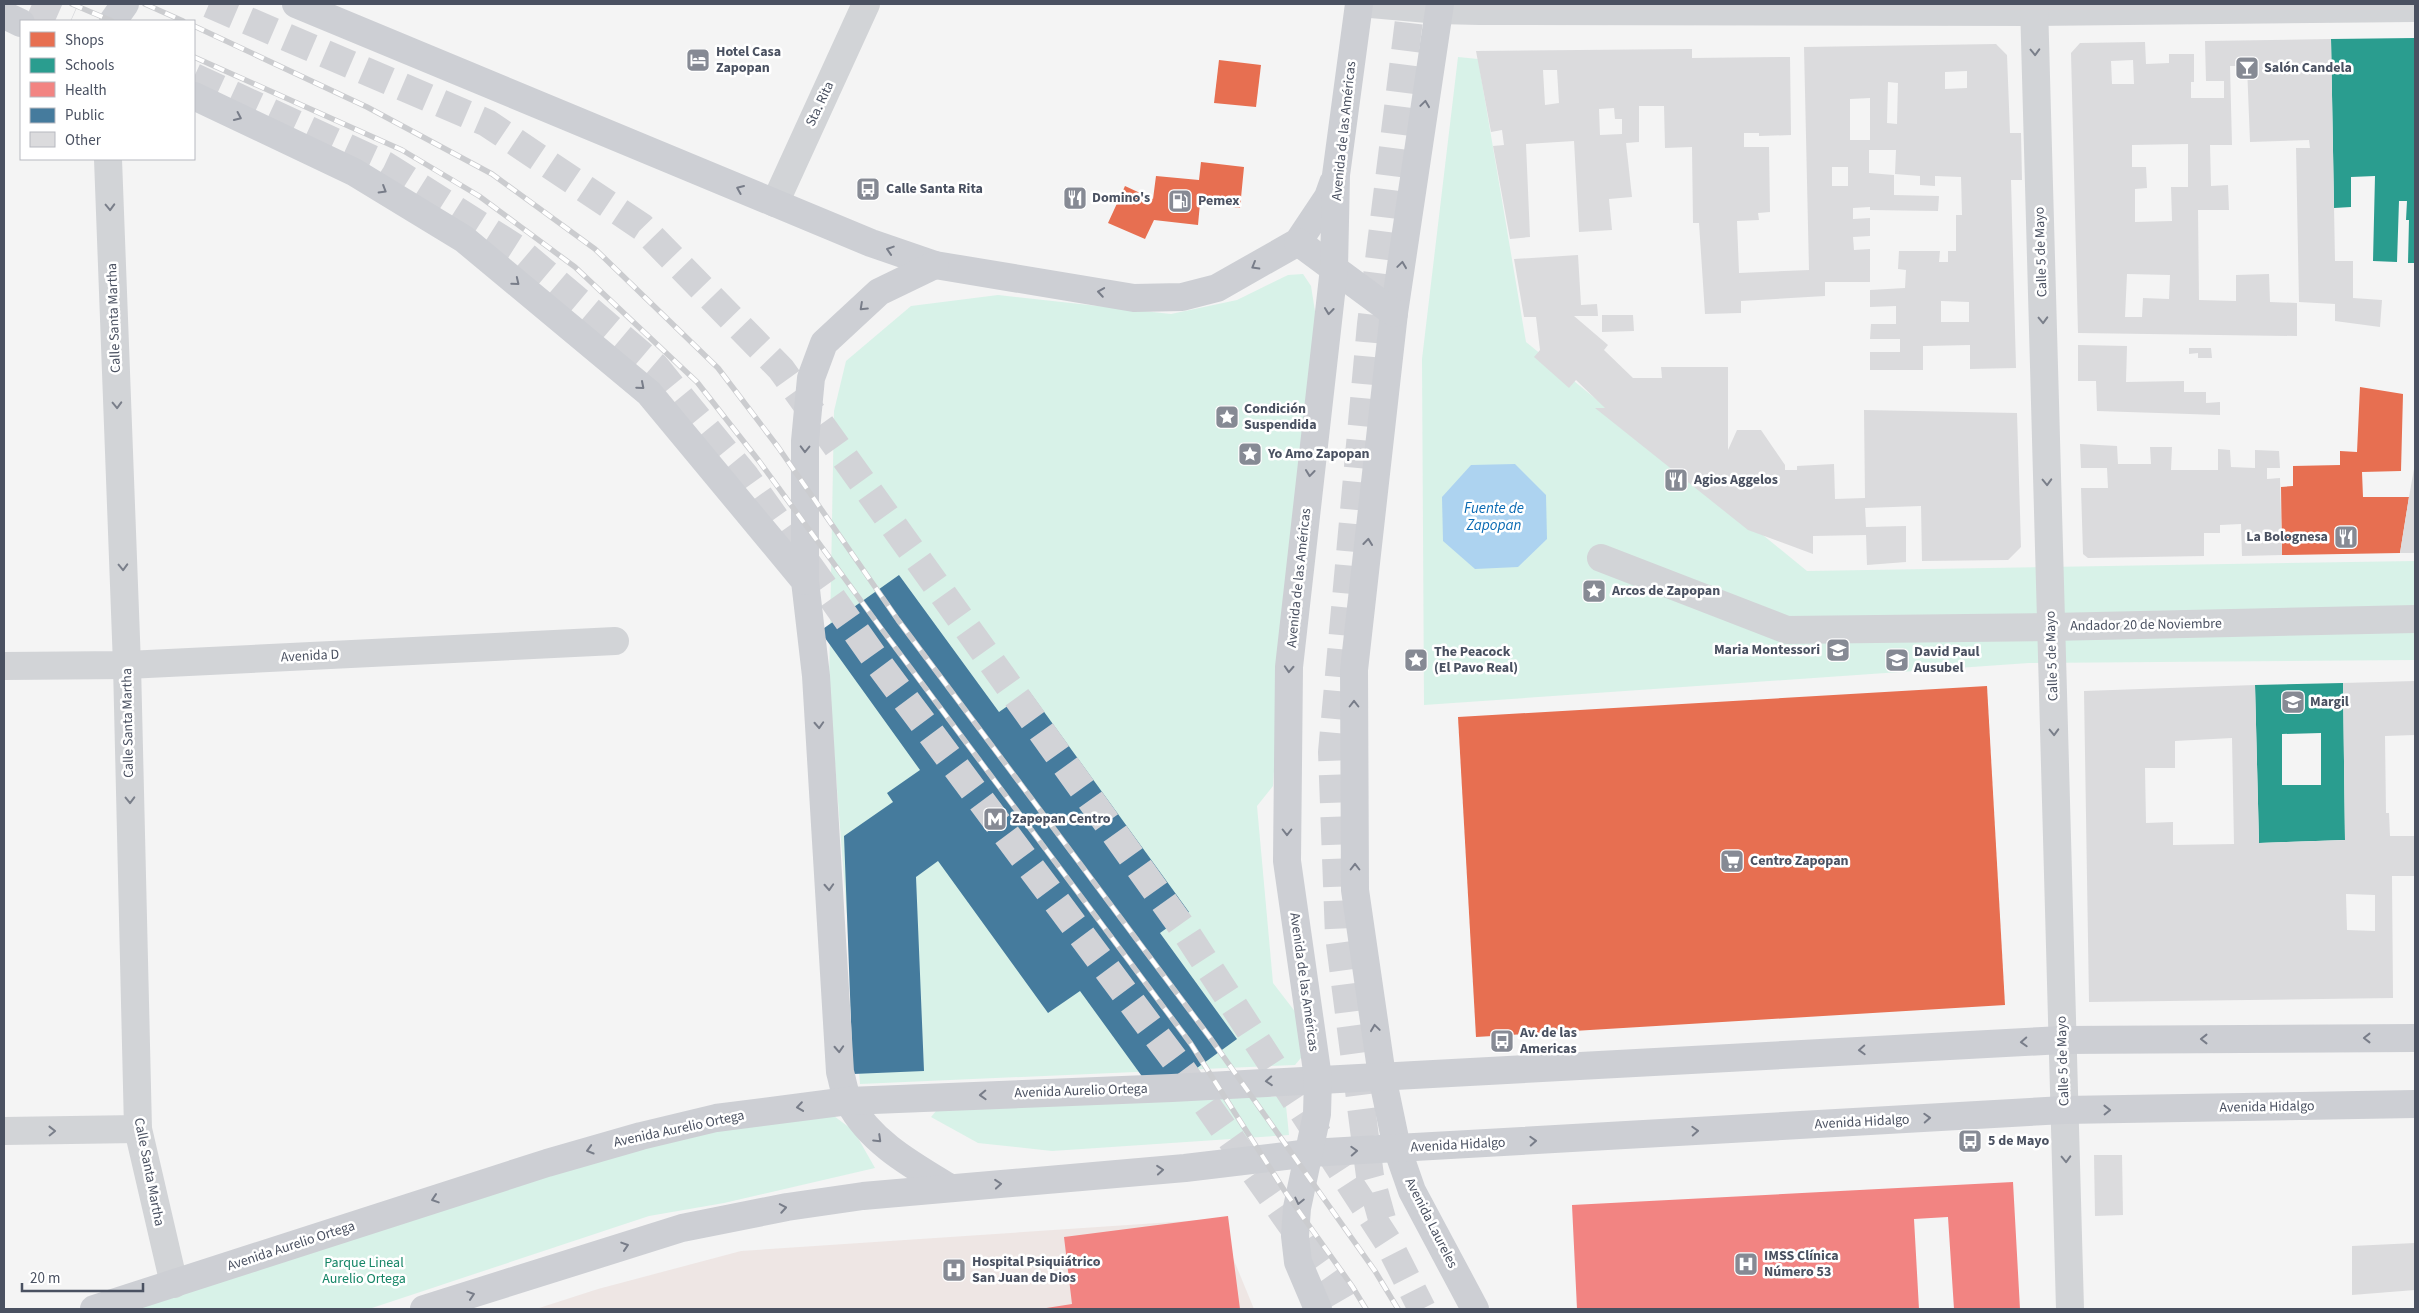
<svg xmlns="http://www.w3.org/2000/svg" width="2419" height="1313" viewBox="0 0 2419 1313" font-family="'Source Sans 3',sans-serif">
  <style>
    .medical { fill: #eee6e4 }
    .green { fill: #d8f2e8 }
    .water { fill: #add3f0 }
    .shops { fill: #e76f51 }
    .schools { fill: #2a9d8f; fill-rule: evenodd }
    .health { fill: #f28482 }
    .public { fill: #457b9d }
    .building { fill: #dbdbdd; fill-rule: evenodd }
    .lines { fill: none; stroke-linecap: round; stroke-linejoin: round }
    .major-tunnel { stroke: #d2d3d7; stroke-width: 28; stroke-dasharray: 28 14; stroke-linecap: butt }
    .minor { stroke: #d2d4d7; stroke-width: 28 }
    .major { stroke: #cdcfd4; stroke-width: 28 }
    .rail-casing { stroke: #cbcccf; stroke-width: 5.5 }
    .rail { stroke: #fff; stroke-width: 4; stroke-dasharray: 11; stroke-linecap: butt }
    .oneway { stroke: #7a7f8a }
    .oneway2 { stroke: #787d89 }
    .labels { text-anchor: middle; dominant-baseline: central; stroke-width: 5; stroke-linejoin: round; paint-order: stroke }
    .poi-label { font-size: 14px; font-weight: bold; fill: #4a5161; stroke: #fff; text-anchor: start }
    .street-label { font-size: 14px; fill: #4a5161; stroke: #fff }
    .park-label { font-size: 14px; fill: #168667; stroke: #fff }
    .water-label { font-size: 15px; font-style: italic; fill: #0a6ab3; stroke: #fff }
  </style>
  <rect width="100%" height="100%" fill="#f4f4f4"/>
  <polygon class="medical" points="1217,1219 1254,1309 536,1309 598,1289 741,1251"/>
  <g class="green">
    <polygon points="1458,57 1478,59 1526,342 1807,571 2415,561 2415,660 2029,663 1424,705 1422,359"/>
    <polygon points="1303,274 1311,286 1318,330 1283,639 1273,786 1257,806 1273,983 1300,1018 1305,1053 1295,1065 860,1084 829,686 834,411 846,361 911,306 998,295 1171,314 1237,300 1288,275"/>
    <polygon points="1285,1096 1289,1135 1052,1151 978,1143 931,1117 936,1111"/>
    <polygon points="822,1107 854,1131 875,1168 724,1203 649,1216 369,1309 125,1309 626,1151"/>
  </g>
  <polygon class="water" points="1515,464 1546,495 1547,539 1518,567 1475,569 1443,541 1442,497 1471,465"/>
  <g class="shops">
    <polygon points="1219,60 1261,65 1256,107 1214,103"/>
    <polygon points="1201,162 1244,167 1240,208 1200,203 1198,225 1154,220 1145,239 1108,223 1125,186 1153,199 1156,176 1199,180"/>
    <polygon points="2360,387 2403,394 2401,471 2362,472 2363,497 2409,497 2400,553 2282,555 2281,487 2293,486 2293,466 2340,465 2340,451 2357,452"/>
    <polygon points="1987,686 2005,1005 1476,1037 1458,717"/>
  </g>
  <g class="schools">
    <polygon points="2415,38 2415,263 2408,263 2409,220 2406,220 2407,201 2399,201 2397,262 2373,261 2375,176 2351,177 2351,207 2334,208 2331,39"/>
    <path d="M2343,683L2345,840L2259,843L2255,685ZM2321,733V785H2282V734Z"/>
  </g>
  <g class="health">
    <polygon points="2013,1182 2020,1309 1954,1309 1948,1217 1914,1219 1919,1309 1577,1309 1572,1205"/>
    <polygon points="1228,1216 1240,1309 1040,1309 1072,1304 1064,1237"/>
  </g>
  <polygon class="public" points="899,575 999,712 1029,691 1189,912 1160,933 1237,1039 1157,1097 1080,991 1048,1013 938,861 916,877 924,1071 853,1074 844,836 893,802 887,793 920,770 820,631"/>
  <g class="building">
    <path d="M2331,39L2335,261H2353V298L2382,300L2380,327L2335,321V304L2299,302L2296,148H2310L2309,140L2250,142L2247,66H2230L2232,145H2210L2211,186L2228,185L2229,210H2198L2199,300L2236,301V275L2269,274L2270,302L2297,303V336L2078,333L2071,53L2080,43L2145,42L2146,64L2169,63V54H2194V82H2191V98H2224V81H2206L2205,41ZM2133,60L2134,84H2112L2111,61ZM2188,144V187H2171L2172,221L2135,222V189L2147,188L2146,167H2132V145ZM2127,274L2170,275L2169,299L2143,298L2142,317H2125Z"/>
    <path d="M1996,44L2007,55L2010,133H2021L2022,180H2011L2016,368L1970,369V345L1923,346V370H1870V352H1900V339H1870L1871,324H1896V306L1870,307V290L1905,288L1906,270L1898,269L1899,251H1940L1939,262H1948V251H1956V215H1962L1961,177L1935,176V186L1920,185V176L1895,174L1896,150H1869V173L1894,175V195L1939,196L1938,211L1870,210V207L1853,208V219L1870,218V236L1853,237L1854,250L1870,249V282H1825V296L1741,301V313L1705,314L1699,223H1693L1692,147L1665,148L1664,106H1639V142L1626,143L1632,197L1609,199L1612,230L1579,232L1574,141L1526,144L1530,237L1510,239L1493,146L1504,145L1502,130L1491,132L1476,51L1689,49H1692V58L1790,57L1791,135L1759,136V133H1744V147H1769L1770,212L1758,213L1759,220L1737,221L1739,273L1809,270L1804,47ZM1543,70H1557L1559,103L1545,105ZM1967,71V88L1945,89V72ZM1888,82L1898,83L1897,124L1887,123ZM1870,98V140H1850V99ZM1614,108L1615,119H1622V134L1600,135L1599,109ZM1832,167H1848V186H1832ZM1941,301L1969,302V322H1941Z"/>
    <polygon points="1578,255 1581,305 1597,304 1598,316 1574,316 1608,345 1604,350 1633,378 1662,378 1661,367 1728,367 1728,450 1737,430 1761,430 1785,465 1785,470 1797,470 1797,466 1834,464 1835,499 1865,498 1864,410 2017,413 2021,547 2008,560 1922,561 1921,506 1865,508 1866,527 1906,526 1906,562 1867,565 1866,535 1813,536 1813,554 1748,530 1595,408 1605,408 1576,380 1569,388 1534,357 1540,350 1536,317 1524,317 1514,259"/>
    <polygon points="1602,315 1633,315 1634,331 1602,332"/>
    <polygon points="2078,345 2127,346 2126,382 2184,381 2184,392 2206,392 2206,403 2220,402 2220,415 2097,411 2096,381 2078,381"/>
    <polygon points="2189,348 2211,348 2212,358 2198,358 2198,353 2189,354"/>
    <polygon points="2080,444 2117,446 2118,464 2151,464 2150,447 2172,447 2171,470 2218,470 2218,449 2230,450 2231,467 2255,468 2255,450 2279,451 2280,468 2267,468 2267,479 2280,478 2282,555 2242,556 2241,524 2220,525 2220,533 2204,533 2204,556 2088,558 2083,554 2081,488 2108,488 2107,468 2081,468"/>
    <polygon points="2414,469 2415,553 2400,553 2409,497"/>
    <path d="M2415,681V735L2385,736L2386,813H2389L2390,836H2415V876H2392L2393,998L2089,1002L2084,691L2255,685L2259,843L2287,842L2345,840L2343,683ZM2232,738L2234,844L2173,845V822L2146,823L2145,768H2175V741ZM2346,894L2375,895V931L2347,930Z"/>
    <polygon points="2094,1155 2122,1155 2123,1215 2095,1216"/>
    <polygon points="2415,1243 2415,1290 2352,1295 2352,1246"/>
  </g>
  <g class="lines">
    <g class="major-tunnel">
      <polyline points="32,4 71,21"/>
      <polyline points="209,4 487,123 642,227 781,369 1187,934 1388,1242 1422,1309"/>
      <polyline points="194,77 385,165 516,248 655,366 746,477 879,664 1183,1071 1329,1278 1347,1309"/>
      <polyline points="1382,1219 1370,1176 1339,936 1332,752 1371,324 1411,4"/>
    </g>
    <g class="minor">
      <polyline points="1371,4 1439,10 1479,11 2034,12 2415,8"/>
      <polyline points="2034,4 2070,1309"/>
      <polyline points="108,159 127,665 138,1129 174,1284"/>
      <polyline points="775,203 866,4"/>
      <polyline points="1601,558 1787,630 2051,627 2415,619"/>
      <polyline points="4,666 127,665 615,641"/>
      <polyline points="4,1131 138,1129"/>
    </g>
    <g class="major">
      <polyline points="296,4 871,243 935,265 1134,298 1182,297 1217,288 1298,242 1328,197 1333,183"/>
      <polyline points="1440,4 1394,313 1354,670 1355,890 1382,1076 1397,1148 1412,1191 1475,1309"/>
      <polyline points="4,15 21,23"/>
      <polyline points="113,21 125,4"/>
      <path d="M194,96L354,172L464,239L649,393L805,581L816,676L840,1072C843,1082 844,1093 849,1102C870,1142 912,1165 950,1188"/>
      <polyline points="1298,242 1394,313"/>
      <polyline points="805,581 805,441 811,378 824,343 879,292 935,265"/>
      <polyline points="94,1309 547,1163 641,1136 716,1118 848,1101 1172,1088 2062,1040 2415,1038"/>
      <polyline points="424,1309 682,1228 787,1207 863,1196 1185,1168 1310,1153 1397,1148 2064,1110 2415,1104"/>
      <polyline points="1318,1309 1298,1262 1295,1236 1297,1208 1317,1114 1318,1078 1287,861 1289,667 1334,268 1336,175 1359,4"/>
    </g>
    <g class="rail-casing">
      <g id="rail">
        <polyline points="72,4 112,21"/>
        <polyline points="145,4 183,21"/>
        <polyline points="194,26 367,107 492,174 595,249 718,368 778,447 898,620 1211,1039 1375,1271 1398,1309"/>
        <polyline points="194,57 402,150 479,196 575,267 697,382 759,461 883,631 1191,1044 1286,1193 1352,1286 1366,1309"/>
      </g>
    </g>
    <use href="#rail" class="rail"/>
  </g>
  <defs><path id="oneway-chevron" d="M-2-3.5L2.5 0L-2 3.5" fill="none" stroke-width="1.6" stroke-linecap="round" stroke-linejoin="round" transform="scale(1.25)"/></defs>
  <g class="oneway">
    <use href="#oneway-chevron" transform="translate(2035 52) rotate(88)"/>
    <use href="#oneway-chevron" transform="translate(110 207) rotate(88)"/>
    <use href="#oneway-chevron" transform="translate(2043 320) rotate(88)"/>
    <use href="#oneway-chevron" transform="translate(117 405) rotate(88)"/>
    <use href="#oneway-chevron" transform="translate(2047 482) rotate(88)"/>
    <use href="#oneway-chevron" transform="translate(123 567) rotate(88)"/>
    <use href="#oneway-chevron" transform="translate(2054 732) rotate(88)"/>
    <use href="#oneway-chevron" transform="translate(130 800) rotate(89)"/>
    <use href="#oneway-chevron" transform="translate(52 1131) rotate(-1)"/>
    <use href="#oneway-chevron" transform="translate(2066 1159) rotate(88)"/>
  </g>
  <g class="oneway2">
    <use href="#oneway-chevron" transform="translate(1425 104) rotate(-82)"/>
    <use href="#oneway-chevron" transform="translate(238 117) rotate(25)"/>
    <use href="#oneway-chevron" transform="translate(740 189) rotate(-157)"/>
    <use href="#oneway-chevron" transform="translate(383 190) rotate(31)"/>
    <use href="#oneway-chevron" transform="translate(890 250) rotate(-162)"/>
    <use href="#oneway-chevron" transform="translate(1402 265) rotate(-82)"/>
    <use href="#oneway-chevron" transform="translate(1255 266) rotate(150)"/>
    <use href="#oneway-chevron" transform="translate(516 282) rotate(39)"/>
    <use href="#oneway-chevron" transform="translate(1101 292) rotate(-171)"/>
    <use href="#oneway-chevron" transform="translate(863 307) rotate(137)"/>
    <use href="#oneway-chevron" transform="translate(1329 311) rotate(96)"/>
    <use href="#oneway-chevron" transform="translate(641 386) rotate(41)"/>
    <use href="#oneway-chevron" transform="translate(805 449) rotate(91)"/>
    <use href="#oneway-chevron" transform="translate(1310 473) rotate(96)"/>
    <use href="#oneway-chevron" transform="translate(1368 542) rotate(-84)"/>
    <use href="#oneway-chevron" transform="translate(1289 669) rotate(93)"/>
    <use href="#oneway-chevron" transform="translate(1354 704) rotate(-90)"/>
    <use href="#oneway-chevron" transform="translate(819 725) rotate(87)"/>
    <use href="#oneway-chevron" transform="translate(1287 832) rotate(90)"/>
    <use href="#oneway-chevron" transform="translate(1355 867) rotate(-90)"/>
    <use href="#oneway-chevron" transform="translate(829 887) rotate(87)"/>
    <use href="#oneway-chevron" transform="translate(1375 1028) rotate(-98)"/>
    <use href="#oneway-chevron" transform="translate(2367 1038) rotate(180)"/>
    <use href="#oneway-chevron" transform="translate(2204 1039) rotate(180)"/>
    <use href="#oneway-chevron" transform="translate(2024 1042) rotate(177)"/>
    <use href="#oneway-chevron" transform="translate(839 1049) rotate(87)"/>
    <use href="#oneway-chevron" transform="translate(1862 1050) rotate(177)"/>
    <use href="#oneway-chevron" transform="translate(1269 1081) rotate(176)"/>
    <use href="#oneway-chevron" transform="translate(983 1095) rotate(178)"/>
    <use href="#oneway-chevron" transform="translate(800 1107) rotate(172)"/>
    <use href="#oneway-chevron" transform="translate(2107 1110) rotate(-1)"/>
    <use href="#oneway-chevron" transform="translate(1927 1118) rotate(-3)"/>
    <use href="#oneway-chevron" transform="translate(1695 1131) rotate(-3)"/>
    <use href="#oneway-chevron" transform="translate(878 1139) rotate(44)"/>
    <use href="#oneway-chevron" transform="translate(1533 1141) rotate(-3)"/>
    <use href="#oneway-chevron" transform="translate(590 1150) rotate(164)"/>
    <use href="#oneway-chevron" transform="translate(1354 1151) rotate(-3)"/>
    <use href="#oneway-chevron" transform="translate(1160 1170) rotate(-5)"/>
    <use href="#oneway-chevron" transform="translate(998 1184) rotate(-5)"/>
    <use href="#oneway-chevron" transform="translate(435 1199) rotate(162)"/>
    <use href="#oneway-chevron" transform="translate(1299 1201) rotate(103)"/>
    <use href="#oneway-chevron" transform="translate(783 1208) rotate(-10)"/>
    <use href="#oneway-chevron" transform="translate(625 1246) rotate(-18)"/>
    <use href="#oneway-chevron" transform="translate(471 1295) rotate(-18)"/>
  </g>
  <defs>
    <g id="hotel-square" transform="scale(1.25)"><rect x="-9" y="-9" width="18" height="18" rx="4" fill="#868a94" stroke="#fff"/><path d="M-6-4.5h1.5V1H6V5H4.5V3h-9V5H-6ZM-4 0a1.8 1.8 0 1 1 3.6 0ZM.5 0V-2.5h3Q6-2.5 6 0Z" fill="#fff"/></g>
    <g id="bar-square" transform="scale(1.25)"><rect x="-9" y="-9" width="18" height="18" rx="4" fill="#868a94" stroke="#fff"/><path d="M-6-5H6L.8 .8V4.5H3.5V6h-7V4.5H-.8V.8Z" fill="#fff"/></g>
    <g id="bus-square" transform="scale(1.25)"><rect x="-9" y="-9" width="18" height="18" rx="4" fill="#868a94" stroke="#fff"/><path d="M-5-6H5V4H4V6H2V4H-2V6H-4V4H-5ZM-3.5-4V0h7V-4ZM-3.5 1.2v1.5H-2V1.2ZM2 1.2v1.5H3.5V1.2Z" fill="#fff"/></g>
    <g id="restaurant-square" transform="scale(1.25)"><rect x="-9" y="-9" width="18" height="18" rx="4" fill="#868a94" stroke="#fff"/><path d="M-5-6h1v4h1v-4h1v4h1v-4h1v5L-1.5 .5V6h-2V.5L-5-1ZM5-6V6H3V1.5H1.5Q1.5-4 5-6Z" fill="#fff"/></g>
    <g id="fuel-square" transform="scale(1.25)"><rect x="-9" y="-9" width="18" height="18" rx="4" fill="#868a94" stroke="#fff"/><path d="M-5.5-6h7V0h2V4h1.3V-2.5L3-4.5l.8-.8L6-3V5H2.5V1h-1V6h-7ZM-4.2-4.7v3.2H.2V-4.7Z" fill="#fff"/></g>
    <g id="sight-square" transform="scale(1.25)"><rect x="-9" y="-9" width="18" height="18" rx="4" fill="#868a94" stroke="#fff"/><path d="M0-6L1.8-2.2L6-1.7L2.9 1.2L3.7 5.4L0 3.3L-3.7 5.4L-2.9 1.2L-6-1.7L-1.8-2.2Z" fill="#fff"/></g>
    <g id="school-square" transform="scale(1.25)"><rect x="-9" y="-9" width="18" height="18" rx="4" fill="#868a94" stroke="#fff"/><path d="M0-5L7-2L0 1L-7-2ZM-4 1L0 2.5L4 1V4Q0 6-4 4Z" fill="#fff"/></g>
    <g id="metro-square" transform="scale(1.25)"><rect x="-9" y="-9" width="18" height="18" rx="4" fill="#868a94" stroke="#fff"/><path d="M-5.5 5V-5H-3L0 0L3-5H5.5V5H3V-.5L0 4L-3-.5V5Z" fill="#fff"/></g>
    <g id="supermarket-square" transform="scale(1.25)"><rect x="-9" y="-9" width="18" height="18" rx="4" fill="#868a94" stroke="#fff"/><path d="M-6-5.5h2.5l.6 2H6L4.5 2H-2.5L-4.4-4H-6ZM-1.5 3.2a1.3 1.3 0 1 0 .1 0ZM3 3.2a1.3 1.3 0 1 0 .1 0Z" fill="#fff"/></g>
    <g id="hospital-square" transform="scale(1.25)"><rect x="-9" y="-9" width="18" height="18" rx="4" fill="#868a94" stroke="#fff"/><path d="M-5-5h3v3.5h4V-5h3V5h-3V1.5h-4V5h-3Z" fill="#fff"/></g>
  </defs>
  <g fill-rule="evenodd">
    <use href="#hotel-square" x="698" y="60"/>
    <use href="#bar-square" x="2247" y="68"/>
    <use href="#bus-square" x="868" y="189"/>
    <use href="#restaurant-square" x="1075" y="198"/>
    <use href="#fuel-square" x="1180" y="201"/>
    <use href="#sight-square" x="1227" y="417"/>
    <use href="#sight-square" x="1250" y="454"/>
    <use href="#restaurant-square" x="1676" y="480"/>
    <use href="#restaurant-square" x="2346" y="537"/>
    <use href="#sight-square" x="1594" y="591"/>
    <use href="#school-square" x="1838" y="650"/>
    <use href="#sight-square" x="1416" y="660"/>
    <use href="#school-square" x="1897" y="660"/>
    <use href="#school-square" x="2293" y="702"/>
    <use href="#metro-square" x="995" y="819"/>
    <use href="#supermarket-square" x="1732" y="861"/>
    <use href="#bus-square" x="1502" y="1041"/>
    <use href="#bus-square" x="1970" y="1141"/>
    <use href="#hospital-square" x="1746" y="1264"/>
    <use href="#hospital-square" x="954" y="1270"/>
  </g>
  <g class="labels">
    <g class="poi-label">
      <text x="716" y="52">Hotel Casa<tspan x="716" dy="16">Zapopan</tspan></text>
      <text x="2264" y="68">Salón Candela</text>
      <text x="886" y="189">Calle Santa Rita</text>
      <text x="1092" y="198">Domino's</text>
      <text x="1198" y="201">Pemex</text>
      <text x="1244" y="409">Condición<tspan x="1244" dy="16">Suspendida</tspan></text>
      <text x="1268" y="454">Yo Amo Zapopan</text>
      <text x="1694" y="480">Agios Aggelos</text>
      <text x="2328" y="537" text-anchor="end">La Bolognesa</text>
      <text x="1612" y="591">Arcos de Zapopan</text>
      <text x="1820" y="650" text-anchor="end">Maria Montessori</text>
      <text x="1434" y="652">The Peacock<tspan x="1434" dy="16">(El Pavo Real)</tspan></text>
      <text x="1914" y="652">David Paul<tspan x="1914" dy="16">Ausubel</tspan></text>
      <text x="2310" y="702">Margil</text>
      <text x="1012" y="819">Zapopan Centro</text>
      <text x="1750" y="861">Centro Zapopan</text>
      <text x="1520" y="1033">Av. de las<tspan x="1520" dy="16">Americas</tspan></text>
      <text x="1988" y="1141">5 de Mayo</text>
      <text x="1764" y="1256">IMSS Clínica<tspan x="1764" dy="16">Número 53</tspan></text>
      <text x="972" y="1262">Hospital Psiquiátrico<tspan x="972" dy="16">San Juan de Dios</tspan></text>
    </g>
    <g class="street-label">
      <text transform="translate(820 104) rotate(-65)">Sta. Rita</text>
      <text transform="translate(1344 131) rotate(-84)">Avenida de las Américas</text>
      <text transform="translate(2041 252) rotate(-92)">Calle 5 de Mayo</text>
      <text transform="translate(114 318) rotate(-92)">Calle Santa Martha</text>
      <text transform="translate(1299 578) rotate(-84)">Avenida de las Américas</text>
      <text transform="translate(2146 625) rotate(-1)">Andador 20 de Noviembre</text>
      <text transform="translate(310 656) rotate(-3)">Avenida D</text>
      <text transform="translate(2052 656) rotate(-92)">Calle 5 de Mayo</text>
      <text transform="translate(128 723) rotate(-91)">Calle Santa Martha</text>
      <text transform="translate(1304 982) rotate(82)">Avenida de las Américas</text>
      <text transform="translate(2063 1061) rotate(-92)">Calle 5 de Mayo</text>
      <text transform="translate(1081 1091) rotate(-2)">Avenida Aurelio Ortega</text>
      <text transform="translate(2267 1107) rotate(-1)">Avenida Hidalgo</text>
      <text transform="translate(1862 1122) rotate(-3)">Avenida Hidalgo</text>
      <text transform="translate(679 1129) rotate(-12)">Avenida Aurelio Ortega</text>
      <text transform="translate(1458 1145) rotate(-3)">Avenida Hidalgo</text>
      <text transform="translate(149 1172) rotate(79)">Calle Santa Martha</text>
      <text transform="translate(1431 1223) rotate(63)">Avenida Laureles</text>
      <text transform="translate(291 1246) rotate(-18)">Avenida Aurelio Ortega</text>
    </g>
    <g class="park-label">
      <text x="364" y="1263">Parque Lineal<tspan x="364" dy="16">Aurelio Ortega</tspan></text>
    </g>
    <g class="water-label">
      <text x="1494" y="508">Fuente de<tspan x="1494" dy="17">Zapopan</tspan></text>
    </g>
  </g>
  <rect width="2419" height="1313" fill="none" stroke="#4a5161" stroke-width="10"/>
  <rect x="20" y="20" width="175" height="140" fill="#ffffff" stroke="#b7b9c0"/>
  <rect x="30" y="32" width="25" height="15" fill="#e76f51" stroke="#b7b9c0"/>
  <text x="65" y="45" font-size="15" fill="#4a5161">Shops</text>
  <rect x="30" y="58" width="25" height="15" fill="#2a9d8f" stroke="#b7b9c0"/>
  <text x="65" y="70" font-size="15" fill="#4a5161">Schools</text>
  <rect x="30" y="82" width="25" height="15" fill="#f28482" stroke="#b7b9c0"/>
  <text x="65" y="95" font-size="15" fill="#4a5161">Health</text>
  <rect x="30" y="108" width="25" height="15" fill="#457b9d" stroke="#b7b9c0"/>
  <text x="65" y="120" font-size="15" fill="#4a5161">Public</text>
  <rect x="30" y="132" width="25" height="15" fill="#dbdbdd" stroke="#b7b9c0"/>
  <text x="65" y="145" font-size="15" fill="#4a5161">Other</text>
  <path d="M22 1283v8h121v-8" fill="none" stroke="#4a5161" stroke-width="2.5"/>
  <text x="30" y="1283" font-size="15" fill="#4a5161" stroke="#ffffff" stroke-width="4" paint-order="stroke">20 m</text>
</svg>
